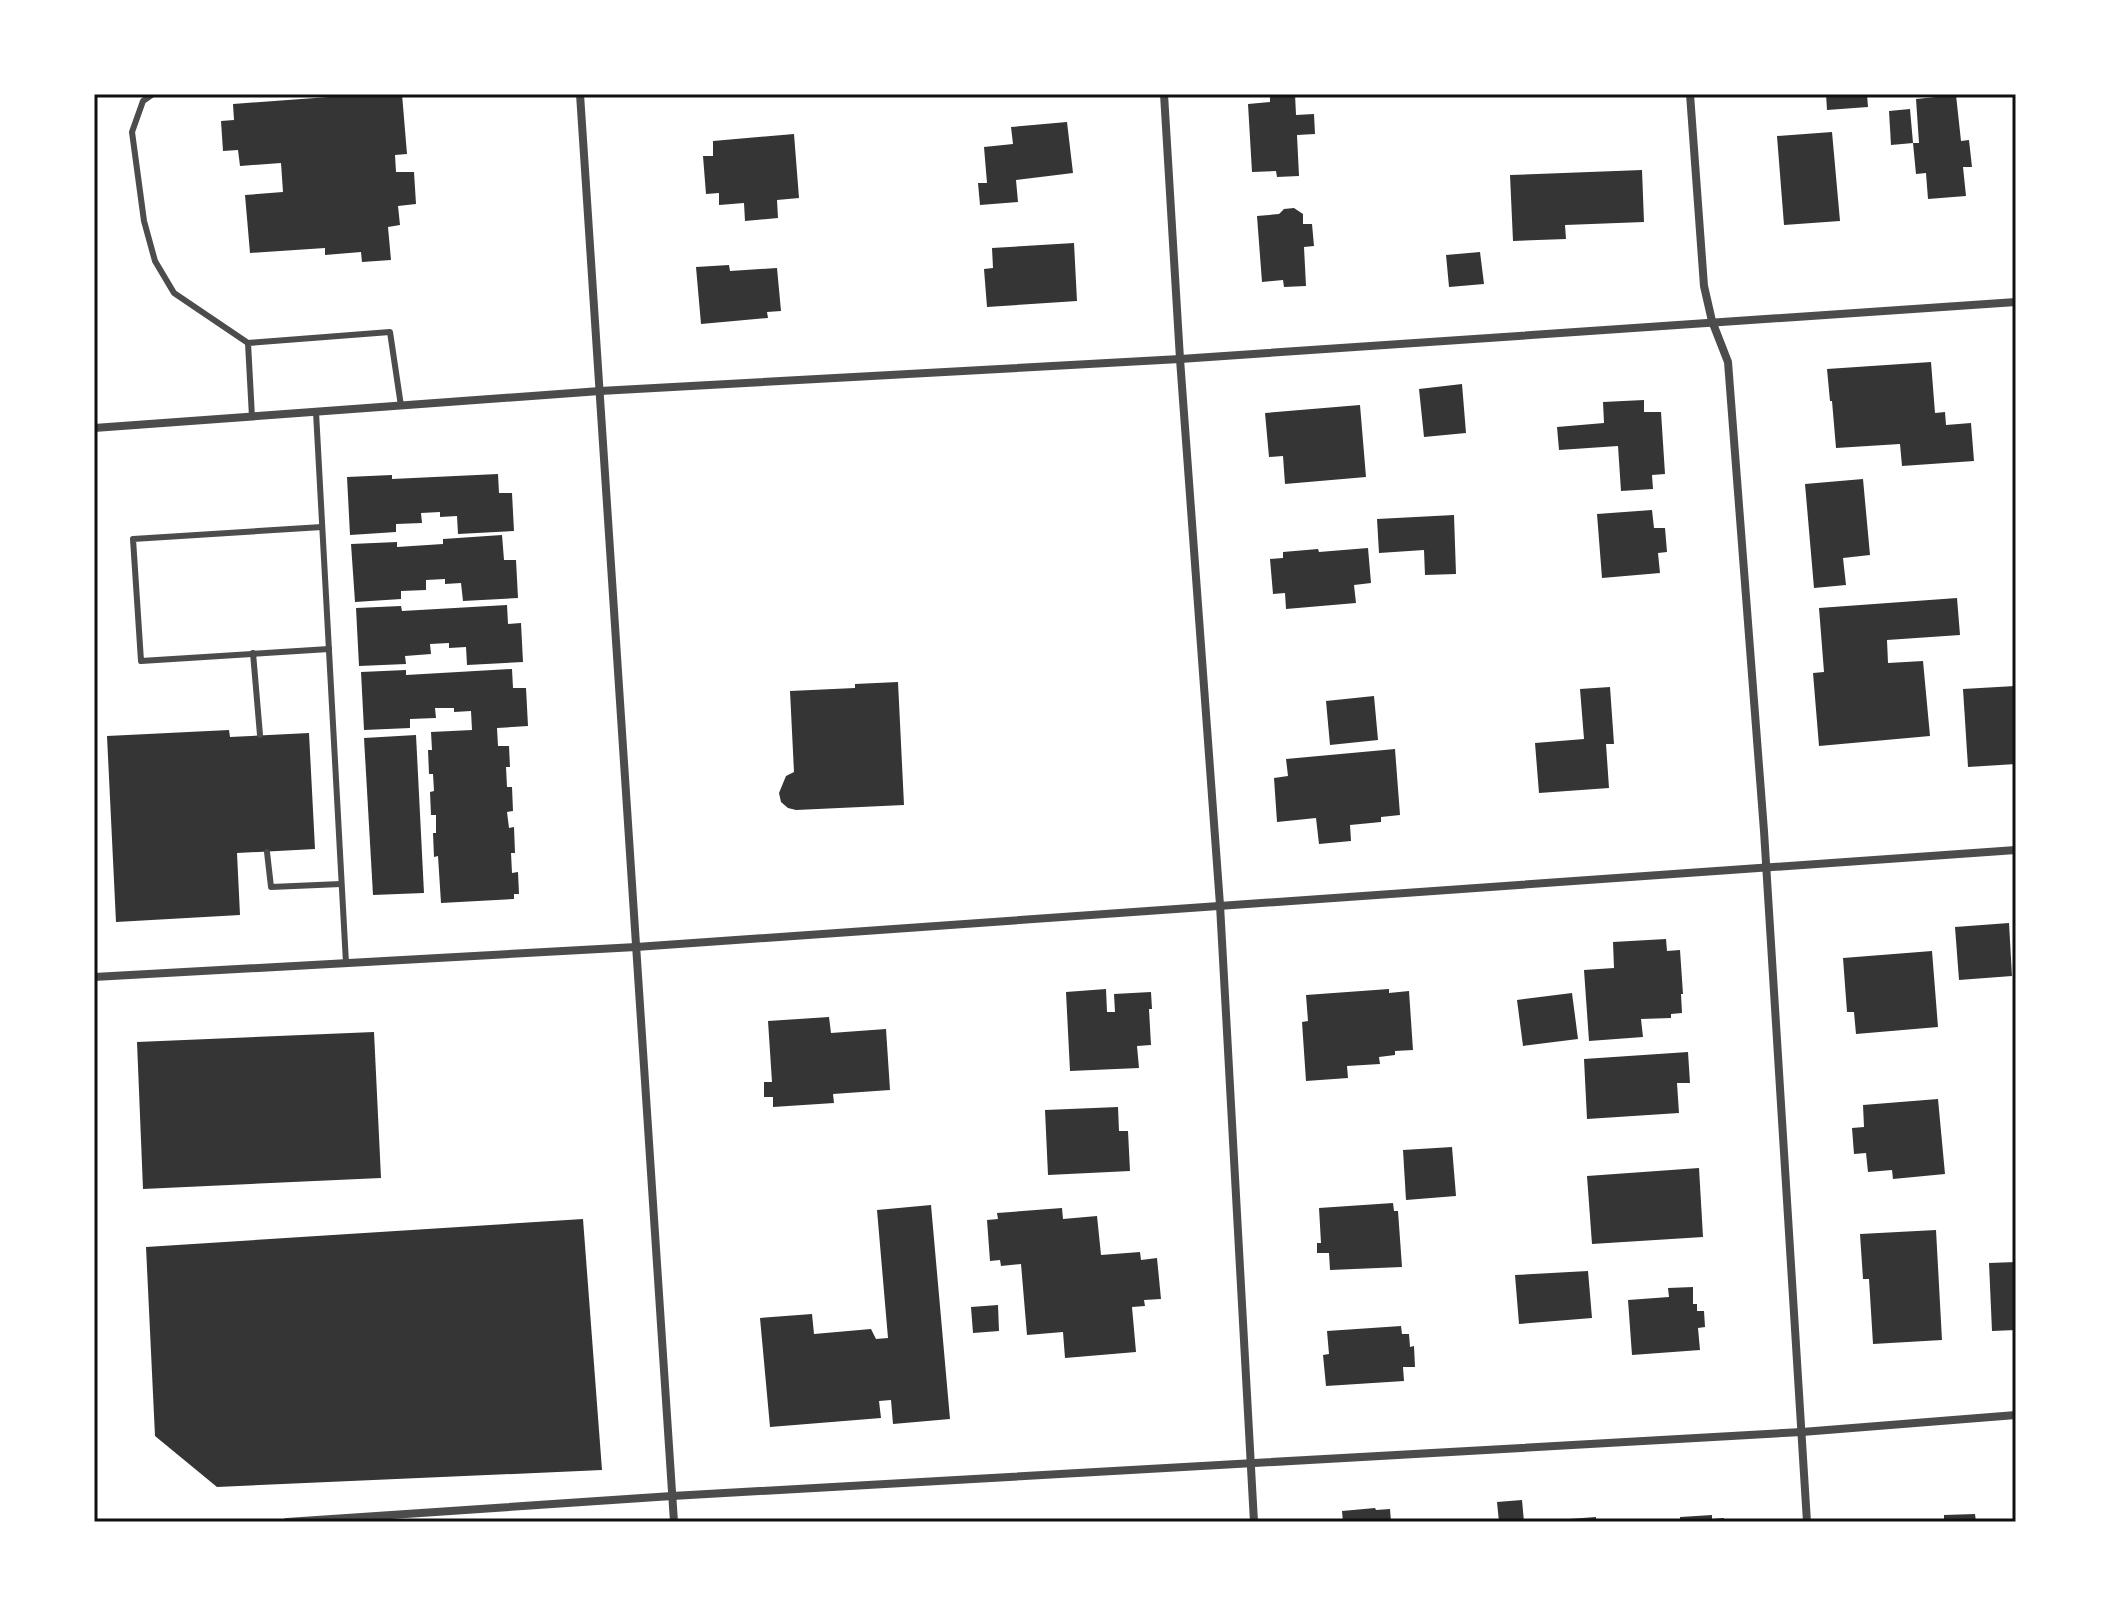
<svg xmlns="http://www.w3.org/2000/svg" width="2110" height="1616" viewBox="0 0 2110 1616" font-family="Ubuntu,sans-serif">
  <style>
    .building { fill: #353535 }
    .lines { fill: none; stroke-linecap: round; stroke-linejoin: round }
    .service { stroke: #4c4c4c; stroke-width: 6 }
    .minor { stroke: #4c4c4c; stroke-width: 8 }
    .neatline { fill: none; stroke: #111; stroke-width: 3 }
  </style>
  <rect width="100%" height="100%" fill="#fff"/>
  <g class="building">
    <polygon points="369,94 402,94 407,154 395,155 396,172 414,172 416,204 398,206 400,225 388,227 391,260 362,262 361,252 325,255 325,248 250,253 245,195 283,192 281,163 240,166 238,150 223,151 221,121 234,120 233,104"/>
    <polygon points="1295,94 1296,115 1314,114 1315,134 1297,135 1299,176 1277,177 1276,171 1252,172 1248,104 1270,102 1270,96"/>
    <polygon points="1826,94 1867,94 1868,107 1827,110"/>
    <polygon points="1956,95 1961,141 1969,140 1972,167 1963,167 1966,196 1928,199 1926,173 1916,174 1913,143 1919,143 1916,99"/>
    <polygon points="1910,109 1913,143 1891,145 1889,111"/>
    <polygon points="1067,122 1073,173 1016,180 1018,202 980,205 978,183 987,183 984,147 1013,144 1011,127"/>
    <polygon points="1832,132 1840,221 1784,225 1777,136"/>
    <polygon points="794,134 799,198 777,200 778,218 745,221 744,203 719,205 719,193 706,194 703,156 713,156 713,141"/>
    <polygon points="1642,170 1644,222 1565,225 1566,239 1513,241 1510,175"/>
    <polygon points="1294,208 1303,214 1303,224 1312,224 1314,246 1304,247 1306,286 1284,287 1283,280 1262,282 1257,216 1279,214 1284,209"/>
    <polygon points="1074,243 1077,301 987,307 984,269 993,268 992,248"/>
    <polygon points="1480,252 1484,284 1449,287 1446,255"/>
    <polygon points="729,265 730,271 777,268 781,311 767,312 768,318 701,324 696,267"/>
    <polygon points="1931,362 1935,413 1945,412 1946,425 1971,423 1974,461 1902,466 1900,444 1836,448 1832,401 1830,401 1827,369"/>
    <polygon points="1462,384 1466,433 1424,437 1419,389"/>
    <polygon points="1644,400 1644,412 1661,412 1665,474 1652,475 1653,489 1621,491 1618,446 1559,450 1557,427 1604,423 1603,402"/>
    <polygon points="1360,405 1366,477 1285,484 1283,456 1269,457 1265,413"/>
    <polygon points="498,474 499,493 512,493 514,531 458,534 457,516 440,517 440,512 421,513 422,523 396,524 396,532 350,535 347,477 392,475 392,479"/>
    <polygon points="1863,479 1870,555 1843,558 1846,585 1814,588 1805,484"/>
    <polygon points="1652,510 1654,528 1665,528 1667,552 1658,553 1660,573 1602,578 1597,514"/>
    <polygon points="1454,515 1456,574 1425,575 1424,550 1379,553 1377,519"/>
    <polygon points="502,535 504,560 516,560 518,598 463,601 461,583 445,584 445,579 426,580 426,590 401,591 401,599 355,602 351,544 397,542 397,547 443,544 443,539"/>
    <polygon points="1368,548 1371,583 1354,585 1356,603 1286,609 1285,593 1273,594 1270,559 1283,558 1283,552 1318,549 1319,552"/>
    <polygon points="1957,598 1960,635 1887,640 1888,663 1923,661 1930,736 1819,746 1813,673 1824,672 1819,608"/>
    <polygon points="507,605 508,624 521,623 523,662 467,665 466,647 449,648 449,643 430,644 431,654 405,656 406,664 359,666 356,608 401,606 402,611"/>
    <polygon points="512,669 513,688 526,688 528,726 497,728 498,746 509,746 510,767 506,767 507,787 512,787 513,811 507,812 509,828 514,827 515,853 511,853 512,873 518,872 519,894 514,894 514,899 441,903 438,856 434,857 433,833 436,833 436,815 431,815 430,792 434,791 433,774 429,774 428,750 432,750 431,732 472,730 471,711 454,712 454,708 435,708 436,718 410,719 410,728 364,730 361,672 406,670 406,675"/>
    <polygon points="898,682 904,805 796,810 788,808 781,802 779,793 786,776 794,772 790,691 855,688 855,684"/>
    <polygon points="2015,686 2016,764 1968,767 1963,689"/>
    <polygon points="1610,687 1614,744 1606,744 1609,788 1539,793 1535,743 1584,739 1580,689"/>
    <polygon points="1374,696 1378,740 1330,745 1326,701"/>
    <polygon points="229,730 230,737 309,733 315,849 237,853 240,915 116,922 107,736"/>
    <polygon points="416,735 424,893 373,895 364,738"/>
    <polygon points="1395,749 1400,815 1381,817 1381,822 1350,825 1351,841 1319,844 1316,818 1277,822 1274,778 1288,776 1286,759"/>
    <polygon points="2009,923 2012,976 1959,980 1955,927"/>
    <polygon points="1666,939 1667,951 1680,950 1683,994 1681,994 1682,1013 1671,1014 1671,1018 1641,1019 1643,1037 1589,1041 1584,970 1614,968 1613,942"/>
    <polygon points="1932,951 1938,1027 1856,1034 1854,1012 1847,1012 1843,958"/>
    <polygon points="1106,989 1107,1012 1115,1012 1114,994 1151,992 1152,1009 1149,1009 1151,1045 1137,1046 1139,1068 1070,1071 1066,992"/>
    <polygon points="1389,989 1389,993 1409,991 1413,1050 1395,1051 1395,1055 1379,1057 1380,1064 1347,1066 1348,1078 1306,1081 1302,1022 1308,1021 1306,995"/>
    <polygon points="1572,993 1578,1039 1523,1046 1517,1000"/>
    <polygon points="829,1017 831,1033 886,1029 890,1090 833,1094 834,1103 773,1107 773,1097 764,1097 764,1082 772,1082 768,1021"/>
    <polygon points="374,1032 381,1178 143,1189 137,1042"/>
    <polygon points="1688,1052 1690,1083 1677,1083 1679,1113 1587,1119 1584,1059"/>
    <polygon points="1938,1099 1945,1174 1893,1179 1892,1170 1868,1172 1866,1153 1854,1154 1852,1128 1864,1127 1863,1105"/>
    <polygon points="1118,1107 1119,1131 1128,1131 1130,1171 1048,1175 1045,1110"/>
    <polygon points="1452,1147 1456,1196 1406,1200 1403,1150"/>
    <polygon points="1699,1168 1703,1237 1592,1244 1587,1176"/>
    <polygon points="1393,1203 1394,1211 1398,1211 1402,1267 1330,1270 1329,1253 1317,1253 1317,1243 1321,1243 1319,1208"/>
    <polygon points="931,1205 950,1419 893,1424 891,1400 879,1401 881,1418 770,1427 760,1318 812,1314 814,1334 871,1329 876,1339 888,1338 877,1210"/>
    <polygon points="1062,1208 1063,1219 1097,1216 1101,1255 1140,1252 1141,1260 1157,1258 1161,1299 1144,1300 1145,1306 1132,1307 1136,1352 1065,1358 1063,1332 1027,1335 1021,1264 1001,1266 1000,1260 990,1261 987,1220 998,1219 997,1213"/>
    <polygon points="583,1219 602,1470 217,1487 155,1436 146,1247"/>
    <polygon points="1936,1230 1942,1340 1873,1344 1869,1279 1863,1279 1860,1234"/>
    <polygon points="2016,1262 2016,1330 1992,1331 1989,1263"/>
    <polygon points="1588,1271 1592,1318 1519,1324 1515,1275"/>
    <polygon points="1693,1287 1693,1304 1697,1304 1697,1311 1704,1311 1705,1327 1698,1328 1700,1350 1632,1355 1628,1300 1669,1297 1668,1288"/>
    <polygon points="998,1305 999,1331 973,1333 971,1307"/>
    <polygon points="1401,1326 1402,1334 1409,1334 1410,1347 1414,1346 1415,1367 1403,1367 1404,1381 1326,1386 1323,1355 1329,1354 1327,1331"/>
    <polygon points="1522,1500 1524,1522 1499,1522 1497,1502"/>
    <polygon points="1375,1508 1376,1510 1390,1509 1391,1522 1343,1522 1342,1511"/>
    <polygon points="1975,1514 1976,1522 1938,1522 1938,1520 1944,1519 1944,1515"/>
    <polygon points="1712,1515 1712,1519 1724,1518 1724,1522 1680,1522 1680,1517"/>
    <polygon points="1596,1517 1596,1522 1556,1522 1556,1520"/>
  </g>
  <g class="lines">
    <g class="service">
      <polyline points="153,94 143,101 132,132 144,221 155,261 174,293 248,343"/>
      <polyline points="316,412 346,963"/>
      <polyline points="252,417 248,343 390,332 401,406"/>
      <polyline points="322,527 133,539 141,661 329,649"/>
      <polyline points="253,653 260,735"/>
      <polyline points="267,852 271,887 341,884"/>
    </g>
    <g class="minor">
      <polyline points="580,94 674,1522"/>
      <polyline points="1164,94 1180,359 1220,905 1254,1522"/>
      <polyline points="1690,94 1704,286 1712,321 1728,362 1764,831 1807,1522"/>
      <polyline points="94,428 600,391 1180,359 2016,302"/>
      <polyline points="94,977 636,947 2016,850"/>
      <polyline points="287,1522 672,1496 1802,1432 2016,1415"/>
    </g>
  </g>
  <rect width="2110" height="1616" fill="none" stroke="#ffffff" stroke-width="192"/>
  <rect x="96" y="96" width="1918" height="1424" class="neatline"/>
</svg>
